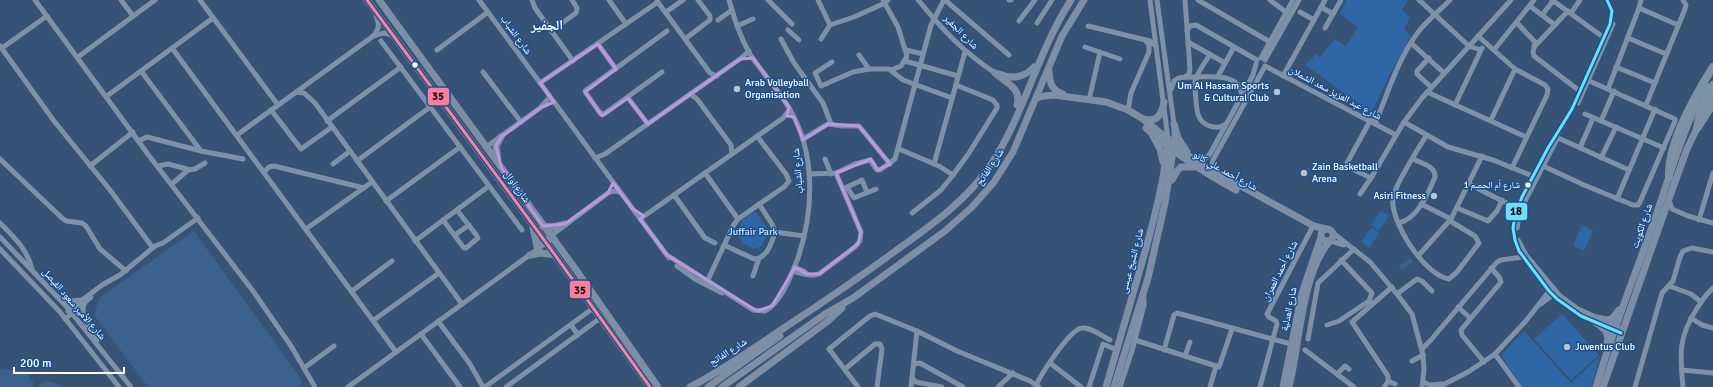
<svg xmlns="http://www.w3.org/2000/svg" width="1713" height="387" viewBox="0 0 1713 387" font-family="Signika,'Noto Naskh Arabic',sans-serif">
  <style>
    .green { fill: #2f66a5 }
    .water { fill: #3b618d }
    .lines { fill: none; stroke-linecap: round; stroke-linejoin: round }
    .minor { stroke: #7d92a8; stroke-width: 5 }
    .major { stroke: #7d8ea7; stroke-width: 7 }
    .highway { stroke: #7e92a7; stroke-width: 8 }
    .bus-1-casing { stroke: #1b4f8f; stroke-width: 6 }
    .bus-2-casing { stroke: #1b4f8f; stroke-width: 6 }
    .bus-1 { stroke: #ff8098; stroke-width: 3 }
    .bus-2 { stroke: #6ddff8; stroke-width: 3 }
    .marked { fill: none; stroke: #bd96df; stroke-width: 3; stroke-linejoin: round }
    .bus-dot { fill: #fff; stroke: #1b4f8f; stroke-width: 1.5 }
    .poi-dot { fill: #b9c2ce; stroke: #1b4f8f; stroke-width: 1.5 }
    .labels { text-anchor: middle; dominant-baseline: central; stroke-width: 3; stroke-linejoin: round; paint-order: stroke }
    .bus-label { font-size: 9px; fill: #fff; stroke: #1b4f8f; text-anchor: end }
    .street-label { font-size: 10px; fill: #fff; stroke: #1b4f8f }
    .poi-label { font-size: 10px; fill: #fff; stroke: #1b4f8f; text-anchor: start }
    .park-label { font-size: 10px; fill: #cfe3fa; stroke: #1b4f8f }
    .district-label { font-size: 14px; font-weight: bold; fill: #fff; stroke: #1b4f8f }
    .line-badge { stroke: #1b4f8f; stroke-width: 1.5 }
    .pale-badge-label { font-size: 11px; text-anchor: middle; font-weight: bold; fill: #111 }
  </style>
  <rect width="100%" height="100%" fill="#365274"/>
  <g class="green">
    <path d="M1347,0H1408L1402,10L1410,18L1404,29L1411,36L1390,74L1371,114L1357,106L1358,102C1339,91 1323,77 1305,65L1316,54L1320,57L1335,39L1346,46L1358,27L1340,14Z"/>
    <polygon points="755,211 769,231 761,247 754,249 742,243 738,235 742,220"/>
    <polygon points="1381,211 1389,216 1379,231 1371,225"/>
    <polygon points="1582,225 1593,231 1584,251 1573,246"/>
    <polygon points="1371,227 1379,233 1369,248 1361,242"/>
    <polygon points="1562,314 1599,355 1571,380 1534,339"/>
    <polygon points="1524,331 1571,383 1600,356 1591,387 1522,387 1501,355"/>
  </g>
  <g class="water">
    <polygon points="194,231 302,380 300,387 148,387 94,315 99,298"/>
    <polygon points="1410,258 1413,262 1402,270 1399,266"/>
    <polygon points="0,369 30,372 29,380 33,381 33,387 0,387"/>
    <polygon points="46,380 65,387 40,387 41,382 45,382"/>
  </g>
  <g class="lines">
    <g class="minor">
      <polyline points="35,0 150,157 253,291 291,346 315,387"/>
      <polyline points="121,0 133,16"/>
      <polyline points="200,0 278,105"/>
      <polyline points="479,0 669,258"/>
      <polyline points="532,0 535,8 573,61"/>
      <polyline points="609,0 626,24"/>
      <polyline points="768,0 792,24"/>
      <polyline points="818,0 830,25"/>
      <polyline points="883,0 898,27 907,56 901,66 891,70"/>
      <path d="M918,0C943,30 962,51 995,73"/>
      <polyline points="945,0 1009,55"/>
      <polyline points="1009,0 1011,0"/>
      <polyline points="1150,0 1168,139"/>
      <polyline points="1157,0 1174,124 1174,145"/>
      <polyline points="1185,0 1190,69 1189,74 1185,77"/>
      <polyline points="1198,0 1270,42"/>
      <polyline points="1270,0 1286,12"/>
      <polyline points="1419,0 1469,46 1481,50"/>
      <polyline points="1552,0 1603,37"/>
      <path d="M1607,0L1612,11L1610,24C1597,52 1586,83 1571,110C1561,128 1550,147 1540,165C1528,186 1510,210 1514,235C1516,250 1526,260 1534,272C1561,307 1576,314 1616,331"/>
      <polyline points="657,1 710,73 717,76"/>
      <polyline points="1530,6 1555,25"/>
      <polyline points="1321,7 1333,14"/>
      <polyline points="1639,8 1678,25"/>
      <polyline points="666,12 683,0"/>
      <polyline points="1300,12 1314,20"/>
      <polyline points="1571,13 1580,0"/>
      <polyline points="1542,15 1553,1"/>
      <polyline points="718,20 732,10"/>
      <polyline points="1019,21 1035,0"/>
      <polyline points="1037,23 1052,0"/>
      <polyline points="1517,23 1535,42 1533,52 1534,56 1581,92"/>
      <polyline points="737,26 753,19"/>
      <polyline points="1088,26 1150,41 1156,46"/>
      <polyline points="1325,28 1341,0"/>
      <polyline points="788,30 799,40"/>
      <polyline points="551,31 576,13 577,8 572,0"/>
      <polyline points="1187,31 1190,26 1196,25 1257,60"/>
      <polyline points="374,36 383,33 392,35"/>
      <polyline points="1478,36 1515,69 1545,85 1548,89 1547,95 1512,168"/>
      <polyline points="1628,38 1666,54"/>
      <polyline points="685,39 710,20 710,16 698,0"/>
      <polyline points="781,39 794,63 823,103 831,124"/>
      <polyline points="821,39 830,25 854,17 885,3 888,0"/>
      <polyline points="381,41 522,230"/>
      <polyline points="1188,42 1225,63"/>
      <polyline points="1411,43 1444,73"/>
      <polyline points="598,44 616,69"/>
      <polyline points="0,46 54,121 110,190 153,248"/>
      <polyline points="1535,46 1568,11"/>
      <polyline points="1085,47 1120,59"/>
      <polyline points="2,48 47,16"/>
      <polyline points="172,48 396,352"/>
      <polyline points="437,50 488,12"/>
      <polyline points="906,50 923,54"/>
      <polyline points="1494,50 1534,0"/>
      <path d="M1210,54C1206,62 1196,73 1195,82C1195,89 1196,111 1199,117C1204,127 1218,130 1226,124"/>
      <polyline points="859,55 869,69"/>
      <polyline points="78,57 155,0"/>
      <polyline points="1261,58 1293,0"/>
      <polyline points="1429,58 1417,71 1417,74 1431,87"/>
      <polyline points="1265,60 1299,0"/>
      <polyline points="905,61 958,76"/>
      <polyline points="832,62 815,73 821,86 853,72 869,69 889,69 903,80 952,98"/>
      <polyline points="1265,66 1396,135"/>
      <polyline points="1616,67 1655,83"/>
      <polyline points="141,71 201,151"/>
      <polyline points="483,72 521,122"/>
      <polyline points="662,72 604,114 600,113 586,93 585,91 667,31"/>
      <polyline points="1218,76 1234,47"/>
      <polyline points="1283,76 1325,0"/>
      <polyline points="540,83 658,2"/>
      <polyline points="1608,89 1639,8 1641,0"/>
      <path d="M1171,90L1174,81L1179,78C1185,77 1191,77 1198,77C1213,77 1239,73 1242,95"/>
      <polyline points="296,92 304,93 315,103 462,304"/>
      <polyline points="1427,92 1526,137"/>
      <polyline points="690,94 697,99 731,145 732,154"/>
      <polyline points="107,96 213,18"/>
      <polyline points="628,98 648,124"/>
      <polyline points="1089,100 1100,52"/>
      <polyline points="1578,103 1613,24"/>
      <polyline points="1455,105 1482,48"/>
      <polyline points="1646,105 1685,9 1686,5 1683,0"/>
      <polyline points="271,110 301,149 332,127"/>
      <polyline points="1128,110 1131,93 1149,52 1149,45 1146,41"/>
      <polyline points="1585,114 1664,148"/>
      <polyline points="1491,120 1515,69"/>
      <polyline points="327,121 401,67"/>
      <polyline points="1601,121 1614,91"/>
      <polyline points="1404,122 1448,147 1493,160 1535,177"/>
      <path d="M1375,124C1388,93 1398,58 1419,31C1428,20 1440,10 1450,0"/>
      <path d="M237,135L372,37C379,30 380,25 376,16"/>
      <path d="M1426,136C1418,149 1395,184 1393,198C1390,222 1425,276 1449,279L1457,272L1479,243L1475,236L1450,221"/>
      <polyline points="1556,137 1629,170"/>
      <polyline points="803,139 828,124 842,126 859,126 890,164"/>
      <polyline points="139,141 147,137 201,151 243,159"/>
      <polyline points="486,147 540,108 550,97"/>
      <polyline points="1580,148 1593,118"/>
      <polyline points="899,149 939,166 953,175"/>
      <polyline points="595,158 605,154 740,59 749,51"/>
      <polyline points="1601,158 1616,127"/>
      <polyline points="0,159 62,218 66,221 82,223 86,226 100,249 126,271"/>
      <polyline points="825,159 831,174"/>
      <polyline points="357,161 430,107"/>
      <polyline points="1195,161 1205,159 1210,154 1253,75 1256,64"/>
      <polyline points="333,164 350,151"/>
      <polyline points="934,164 965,52"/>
      <polyline points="1541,165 1584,185 1633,205 1638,205 1640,202 1675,121 1675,119 1587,80"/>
      <polyline points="90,166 133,132"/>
      <polyline points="158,166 168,164 187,169 187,171 172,184"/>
      <polyline points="188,170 195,169 205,163"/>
      <polyline points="1211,170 1213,160 1264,68"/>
      <polyline points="264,172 269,167 274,166 364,188"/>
      <polyline points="705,173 738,219"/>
      <polyline points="809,174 836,173 855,164 870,160 877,170 880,170 895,159 931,25 944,0"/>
      <polyline points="1371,178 1350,168 1347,163 1370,121 1372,120"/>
      <polyline points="1469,184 1520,210"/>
      <polyline points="847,187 854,198 876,189"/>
      <polyline points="845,188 862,180 867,192"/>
      <polyline points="1360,194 1371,178 1404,122 1422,98 1511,0"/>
      <polyline points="674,195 705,238 715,243"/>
      <polyline points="1617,199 1655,109"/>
      <polyline points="1669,200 1672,209 1688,216 1713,223"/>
      <polyline points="386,201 460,147"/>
      <polyline points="1421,204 1451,219"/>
      <polyline points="1457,208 1488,221 1497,211 1502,200"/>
      <polyline points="912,213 941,190 953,175 969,153 997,108 997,105 993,100 956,85"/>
      <polyline points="640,219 783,118 790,109"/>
      <polyline points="443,220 464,248 466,248 478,238 477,236 457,210"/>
      <polyline points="1699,220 1713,173"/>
      <path d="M0,223C14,237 27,249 32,269"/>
      <path d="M1399,223C1418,218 1428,194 1435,177C1436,166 1421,163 1413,159"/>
      <polyline points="1517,228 1519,216 1526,199 1557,139"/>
      <polyline points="306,229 372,182"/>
      <polyline points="775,232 804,236"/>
      <polyline points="1333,233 1370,262 1397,294 1412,314 1423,355 1424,370 1422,387"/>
      <polyline points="455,235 469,225"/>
      <polyline points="0,237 67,307 131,387"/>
      <polyline points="1518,240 1526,255 1560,296 1578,309 1618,327"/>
      <polyline points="415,241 489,186"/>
      <polyline points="1331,241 1344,245"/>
      <path d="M724,245L754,259C767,259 772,242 775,232L772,224L759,204"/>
      <polyline points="536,247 608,193 614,191 620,192"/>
      <polyline points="0,249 60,312 119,387"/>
      <path d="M667,255L753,310L765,311C782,302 791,275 798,258C814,210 816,152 789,108C778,89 762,73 750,54C740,37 734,18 729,0"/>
      <polyline points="1418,256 1451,219 1482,156"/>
      <polyline points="677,266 695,279 722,293"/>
      <polyline points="794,267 804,271 807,274"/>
      <path d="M793,271C801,274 811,277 819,274L855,247L860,241L861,232L836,173"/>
      <polyline points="753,276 759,258"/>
      <polyline points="707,282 733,226 738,219 784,187 789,181 786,174 757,136"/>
      <polyline points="1669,286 1691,294 1701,302"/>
      <polyline points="352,291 392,261"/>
      <polyline points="1397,294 1417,279 1422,281 1432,291"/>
      <polyline points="60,298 71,301 81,300"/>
      <path d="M85,302C78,317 91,328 97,340"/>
      <polyline points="1541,304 1555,293"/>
      <polyline points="1458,307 1470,318"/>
      <polyline points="68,311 102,285 120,275 155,246 163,243 198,218"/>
      <polyline points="1691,318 1702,325 1713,328"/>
      <polyline points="65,319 91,297"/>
      <polyline points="374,320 439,273"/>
      <polyline points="438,321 470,364 483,387"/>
      <polyline points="571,325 578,335"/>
      <polyline points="1327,325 1339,321 1369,301 1372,293 1341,260"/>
      <polyline points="421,334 460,387"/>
      <polyline points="1308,339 1318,283 1354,249"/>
      <polyline points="1135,340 1216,366"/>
      <polyline points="1422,349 1430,341 1497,262 1501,260 1523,257"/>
      <polyline points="1164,350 1174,315 1177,313 1291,344"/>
      <polyline points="1305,350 1354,387"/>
      <polyline points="1495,354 1519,387"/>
      <polyline points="1185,356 1190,342"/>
      <polyline points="1412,361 1423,355"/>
      <polyline points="1484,362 1462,335 1461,330 1501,282 1499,277 1491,268"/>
      <polyline points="1050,363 1081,387"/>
      <polyline points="914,364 920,363 963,387"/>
      <polyline points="304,368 334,346"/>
      <polyline points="845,369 875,344 880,344 882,349 877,387"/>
      <polyline points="1682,370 1713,373"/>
      <polyline points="1337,374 1345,366 1349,369"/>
      <polyline points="912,378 916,382 942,387"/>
      <polyline points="1388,381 1395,384"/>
      <polyline points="1423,382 1430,385 1442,384"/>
      <path d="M1036,385C1042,373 1070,329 1082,328C1091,327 1102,336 1110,340"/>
      <polyline points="348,387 553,238"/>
      <polyline points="485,387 592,309"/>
      <polyline points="506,387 599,319"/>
      <polyline points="858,387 829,349 870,316 875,314 917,331 957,351 1030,381 1039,387"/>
      <polyline points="911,387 917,331"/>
      <polyline points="998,387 1013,373"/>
      <polyline points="1089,387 1103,344 1117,350"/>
      <polyline points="1120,387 1132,351 1144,305 1144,298"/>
      <polyline points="1210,387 1216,366 1219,367 1232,329"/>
      <polyline points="1260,387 1277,324 1276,321 1269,317 1267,314 1312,228"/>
      <polyline points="1384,387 1388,382 1388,376 1352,322 1392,287"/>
      <polyline points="1439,387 1468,372 1495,354 1525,322 1550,290"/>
      <polyline points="1635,387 1662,293 1673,281 1680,257 1683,251 1692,248 1713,252"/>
      <path d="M1683,387C1680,355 1678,338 1696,310C1701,302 1706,294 1713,288"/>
    </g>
    <g class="major">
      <polyline points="367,0 550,248 650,387"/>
      <polyline points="379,0 574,267 658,387"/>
      <path d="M1049,71C1050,83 1051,90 1063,94"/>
      <path d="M995,73C1006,83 1022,88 1017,105"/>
      <path d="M999,74C1012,80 1025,77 1034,67"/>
      <polyline points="1037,98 1044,96 1054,95 1106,102 1128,110 1143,119 1195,161 1314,226 1326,229"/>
      <polyline points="1707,109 1713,97"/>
      <path d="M1144,119C1158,123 1162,113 1164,102"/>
      <polyline points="1174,124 1178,138 1187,152"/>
      <path d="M1146,128C1176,154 1201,171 1236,190"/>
      <polyline points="1153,136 1160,149 1163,162"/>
      <polyline points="498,160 496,146 501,137"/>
      <polyline points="1172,180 1177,171 1181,167 1194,167"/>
      <polyline points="543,226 553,227 565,224"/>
      <polyline points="533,228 537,246"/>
      <circle cx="1327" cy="235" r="6"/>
      <polyline points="530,255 541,253 555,255"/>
      <polyline points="1597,318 1606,320 1612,319 1619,310"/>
      <path d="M1595,322C1604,328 1610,333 1607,344"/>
      <path d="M690,387C724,370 758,345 790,324C825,301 860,277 894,252C930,226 967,201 992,163C1025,112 1038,51 1071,0"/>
      <polyline points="708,387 780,336"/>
      <polyline points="722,387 825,314 853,298 945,231 972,207 994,182 1013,152 1062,36 1084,0"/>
      <polyline points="739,387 828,321 842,308"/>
      <path d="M1106,387C1119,342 1132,297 1145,252C1155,215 1165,178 1168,139"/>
      <polyline points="1114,387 1148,278 1165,203 1174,145"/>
      <polyline points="1283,387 1302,293 1321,237"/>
      <path d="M1289,387C1300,344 1301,276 1329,242"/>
      <path d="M1596,387C1611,336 1630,288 1648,238C1667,186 1680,135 1706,85"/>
      <polyline points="1603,387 1670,196 1687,149 1699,124"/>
    </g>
    <g class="highway">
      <polyline points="1698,127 1713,104"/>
      <polyline points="1697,128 1700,113 1713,85"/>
      <path d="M1669,177C1667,145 1696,94 1713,67"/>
    </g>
    <g class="bus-1-casing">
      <polyline id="bus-1" points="367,0 550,248 650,387"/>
    </g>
    <g class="bus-2-casing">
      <polyline id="bus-2" points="1607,0 1612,11 1610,24 1572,109 1548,148 1522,197 1515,215 1513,228 1515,240 1519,251 1549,291 1557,299 1581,316 1621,333"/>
    </g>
    <use href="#bus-1" class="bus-1"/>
    <use href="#bus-2" class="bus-2"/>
  </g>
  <path class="marked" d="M598,44L616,69L585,92L602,116L628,98L648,124L740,59L753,58L789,107L787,116L794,117L803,140L828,124L859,126L890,164L878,170L871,159L836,173L861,232L858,244L819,274H807L795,267L772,306L757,311L667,255L640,219L644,216L633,209L613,183L608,193L565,224L543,226L501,167L496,146L501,137L540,108L554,102L540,83Z"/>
  <g class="bus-dot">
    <circle cx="415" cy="65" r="3.5"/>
    <circle cx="1528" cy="185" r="3.5"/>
  </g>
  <g class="poi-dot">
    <circle cx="737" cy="89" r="4"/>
    <circle cx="1277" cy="92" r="4"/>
    <circle cx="1304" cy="173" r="4"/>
    <circle cx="1434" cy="196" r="4"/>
    <circle cx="1567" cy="347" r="4"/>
  </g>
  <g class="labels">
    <g class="bus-label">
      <text x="1520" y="185">شارع أم الحصم 1</text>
    </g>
    <g class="street-label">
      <text transform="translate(961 32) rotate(45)">شارع الجفير</text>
      <text transform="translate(516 35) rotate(54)">شارع الشباب</text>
      <text transform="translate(1335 93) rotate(28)">شارع عبد العزيز سعد الشملان</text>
      <text transform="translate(990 167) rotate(-56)">شارع الفاتح</text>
      <text transform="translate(798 171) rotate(-95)">شارع الشباب</text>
      <text transform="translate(1225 171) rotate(29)">شارع أحمد علي كانو</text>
      <text transform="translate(517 187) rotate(54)">شارع اوال</text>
      <text transform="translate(1642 226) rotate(-71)">شارع الكويت</text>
      <text transform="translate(1132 261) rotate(-75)">شارع الشيخ عيسى</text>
      <text transform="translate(1280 271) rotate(-63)">شارع أحمد العمران</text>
      <text transform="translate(74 304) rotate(49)">شارع الأمير سعود الفيصل</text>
      <text transform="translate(1289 309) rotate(-78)">شارع العدلية</text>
      <text transform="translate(728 352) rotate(-32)">شارع الفاتح</text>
    </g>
    <g class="poi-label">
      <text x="745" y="83">Arab Volleyball<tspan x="745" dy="12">Organisation</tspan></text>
      <text x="1269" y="86" text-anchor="end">Um Al Hassam Sports<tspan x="1269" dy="12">&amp; Cultural Club</tspan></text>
      <text x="1312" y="167">Zain Basketball<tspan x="1312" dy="12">Arena</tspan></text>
      <text x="1426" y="196" text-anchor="end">Asiri Fitness</text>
      <text x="1575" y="347">Juventus Club</text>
    </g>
    <g class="park-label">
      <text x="753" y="232">Juffair Park</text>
    </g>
    <g class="district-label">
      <text x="547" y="25">الجفير</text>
    </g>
  </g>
  <g class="line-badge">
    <rect x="427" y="87" width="23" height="19" rx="4" fill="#ff8098"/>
    <rect x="1505" y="202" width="23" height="19" rx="4" fill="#6ddff8"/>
    <rect x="569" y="280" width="22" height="19" rx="4" fill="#ff8098"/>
  </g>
  <g class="pale-badge-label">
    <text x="438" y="100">35</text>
    <text x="1516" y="215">18</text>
    <text x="580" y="294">35</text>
  </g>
  <path d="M14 367v6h110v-6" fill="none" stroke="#ffffff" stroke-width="2"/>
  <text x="20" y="367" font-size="12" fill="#ffffff" stroke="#1b4f8f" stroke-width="3" paint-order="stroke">200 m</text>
</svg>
